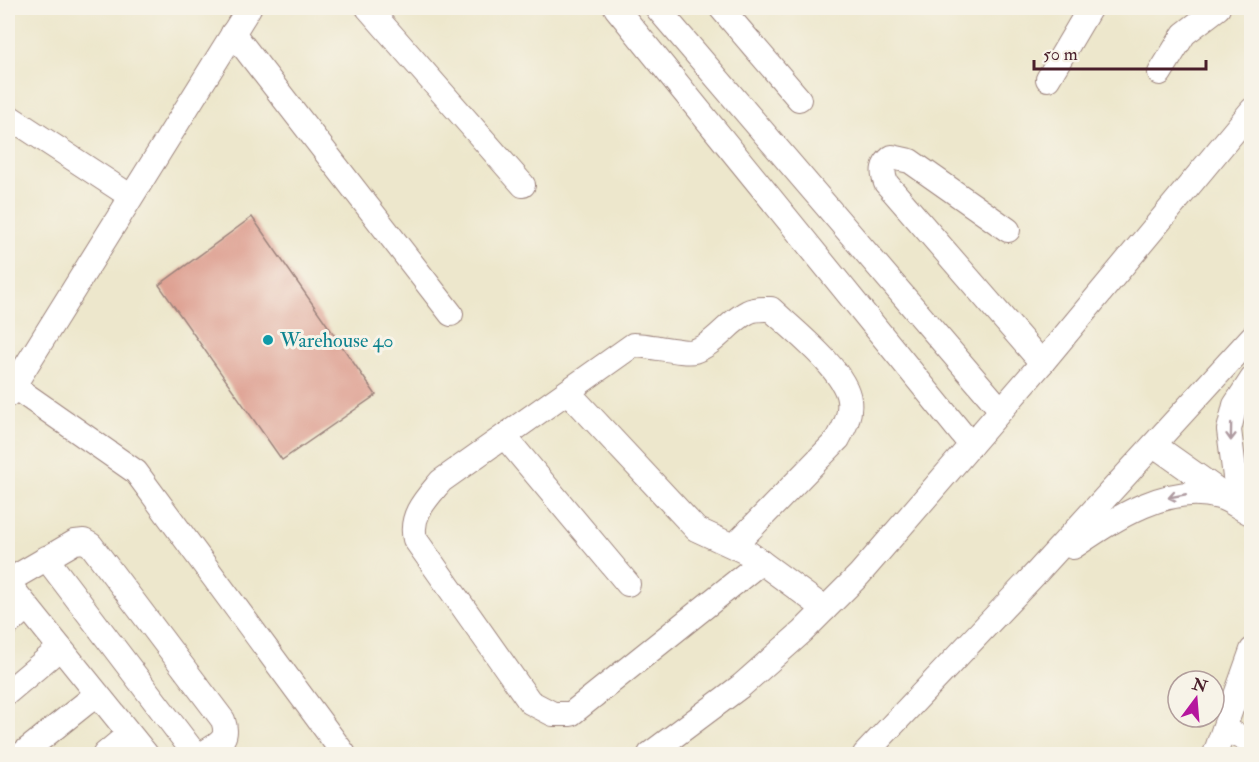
<svg xmlns="http://www.w3.org/2000/svg" width="1259" height="762" viewBox="0 0 1259 762" font-family="'IM FELL Double Pica',serif">
  <style>
    .building { fill: #dea092 }
    .lines { fill: none; stroke-linecap: round; stroke-linejoin: round }
    .minor-casing { stroke: #9c837c; stroke-width: 26 }
    .minor { stroke: #fff; stroke-width: 24 }
    .oneway { stroke: #ae9aa0 }
    .culture-dot { fill: #0f9aa8; stroke: #f7f3e8; stroke-width: 2 }
    .labels { text-anchor: middle; dominant-baseline: central; stroke-width: 6; stroke-linejoin: round; paint-order: stroke }
    .culture-label { font-size: 20px; fill: #0d838f; stroke: #f7f3e8; text-anchor: start }
  </style>
  <rect width="100%" height="100%" fill="#f7f3e8"/>
  <filter id="ink" filterUnits="userSpaceOnUse"><feTurbulence type="fractalNoise" baseFrequency=".0167" numOctaves="2"/><feDisplacementMap in="SourceGraphic" scale="12" xChannelSelector="R" yChannelSelector="G"/><feConvolveMatrix kernelMatrix="1 2 1 2 8 2 1 2 1" color-interpolation-filters="sRGB"/></filter>
  <filter id="wash" filterUnits="userSpaceOnUse"><feTurbulence type="fractalNoise" baseFrequency=".008" numOctaves="4" result="noise"/><feDisplacementMap in="SourceGraphic" scale="24" xChannelSelector="R" yChannelSelector="G"/><feGaussianBlur stdDeviation="1.35" result="paint"/><feColorMatrix in="noise" values="0 0 0 0 0 0 0 0 0 0 0 0 0 0 0 0 0 1.4 0 .05"/><feComposite in="paint" operator="in"/></filter>
  <g filter="url(#wash)">
    <rect width="100%" height="100%" fill="#ede7cc"/>
    <g id="blocks">
      <polygon class="building" points="252,217 376,395 282,460 159,285"/>
    </g>
  </g>
  <g filter="url(#ink)">
    <use href="#blocks" fill-opacity="0" stroke="#9c837c" stroke-width="1.5"/>
    <g class="lines">
      <g class="minor-casing">
        <g id="minor">
          <polyline points="368,8 523,185"/>
          <polyline points="616,8 971,445"/>
          <polyline points="657,8 1001,410"/>
          <polyline points="721,8 799,99"/>
          <polyline points="233,33 451,314"/>
          <polyline points="1160,73 1184,34 1218,8"/>
          <polyline points="1048,79 1090,8"/>
          <polyline points="8,116 130,196"/>
          <path d="M1008,230L910,161L892,157C882,165 882,172 886,183L1042,363"/>
          <polyline points="1252,379 1235,405 1229,430 1235,477 1252,510"/>
          <polyline points="13,386 136,472 344,754"/>
          <polyline points="569,393 696,529 750,554 825,609"/>
          <polyline points="8,395 249,8"/>
          <polyline points="505,437 628,584"/>
          <polyline points="1154,445 1226,496"/>
          <path d="M734,546L838,439C845,426 851,415 849,400C846,371 792,329 771,309C764,309 755,308 748,312C729,321 716,344 694,351C686,354 648,345 633,345L441,481C427,498 409,515 415,539L530,702L553,714H571L761,562"/>
          <path d="M1073,547C1113,520 1168,482 1219,497C1230,500 1241,509 1252,514"/>
          <polyline points="46,558 195,754"/>
          <path d="M8,581L75,542L84,541L91,545L223,720C230,741 218,743 203,754"/>
          <polyline points="8,583 146,754"/>
          <polyline points="8,624 27,607"/>
          <polyline points="8,692 60,648"/>
          <polyline points="1224,730 1252,741"/>
          <polyline points="22,754 97,694"/>
          <polyline points="105,754 129,734"/>
          <polyline points="650,754 741,686 802,632 859,575 1042,363 1252,110"/>
          <polyline points="865,754 1039,570 1252,337"/>
          <polyline points="1215,754 1252,650"/>
        </g>
      </g>
      <use href="#minor" class="minor"/>
    </g>
    <defs><path id="oneway-shaft" d="M-6 0H5M1.5-3L5.5 0L1.5 3" fill="none" stroke-width="1.6" stroke-linecap="round" stroke-linejoin="round" transform="scale(1.5)"/></defs>
    <g class="oneway">
      <use href="#oneway-shaft" transform="translate(1231 432) rotate(91)"/>
      <use href="#oneway-shaft" transform="translate(1177 496) rotate(169)"/>
    </g>
  </g>
  <circle class="culture-dot" cx="268" cy="340" r="6"/>
  <g class="labels">
    <g class="culture-label">
      <text x="280" y="340">Warehouse 40</text>
    </g>
  </g>
  <rect width="1259" height="762" fill="none" stroke="#f7f3e8" stroke-width="30"/>
  <g transform="translate(1196 699) rotate(16)"><circle r="28" fill="#f7f3e8" stroke="#b29e9c" stroke-width="1.5"/>
  <path d="M0-4.5L10 22L0 15L-10 22Z" fill="#b5179e"/>
  <text y="-9" font-size="16" font-weight="bold" text-anchor="middle" fill="#4a1f2b">N</text>
  </g>
  <path d="M1034 60v9h172v-9" fill="none" stroke="#4a1f2b" stroke-width="3"/>
  <text x="1043" y="60" font-size="18" fill="#4a1f2b" stroke="#f7f3e8" stroke-width="4.5" paint-order="stroke">50 m</text>
</svg>
